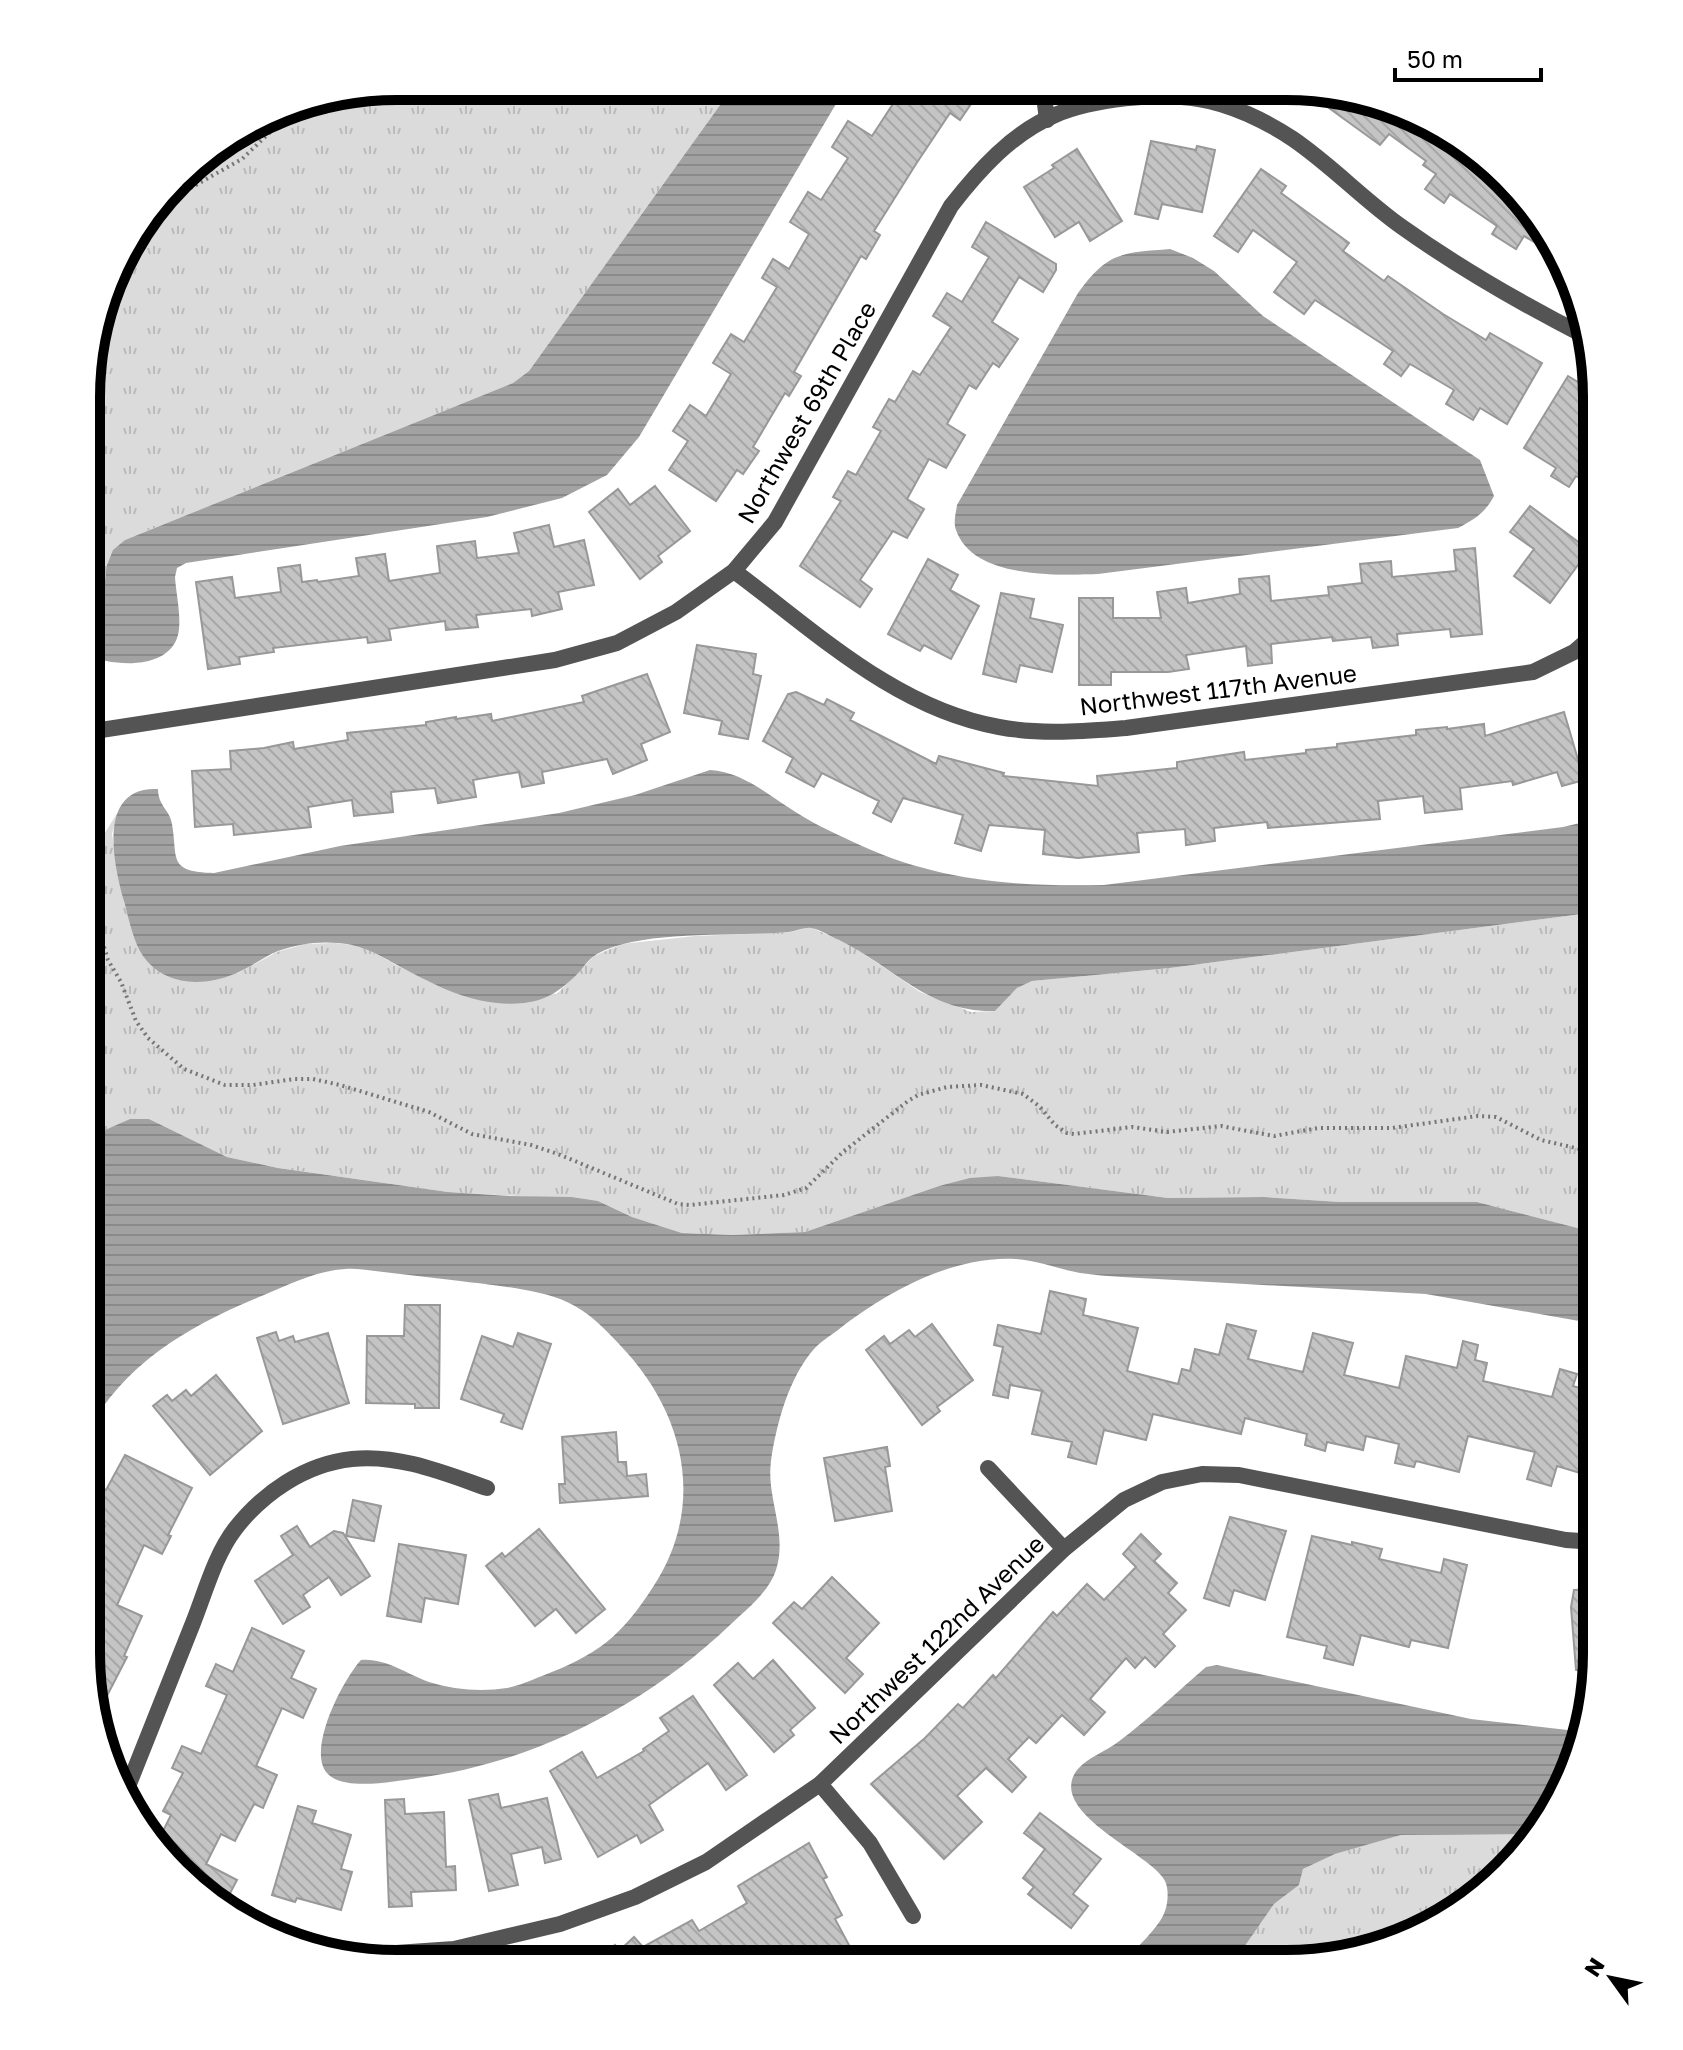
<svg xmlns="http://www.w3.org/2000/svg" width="1683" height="2050" viewBox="0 0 1683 2050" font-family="'Golos Text',sans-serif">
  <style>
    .grass { fill: url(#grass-tufts) }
    .water { fill: url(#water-rules) }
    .building { fill: url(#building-back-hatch); stroke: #989898; stroke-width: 2 }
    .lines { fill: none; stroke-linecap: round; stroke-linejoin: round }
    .path { stroke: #767676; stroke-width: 4; stroke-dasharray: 2 4; stroke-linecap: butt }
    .street { stroke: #545454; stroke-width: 16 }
    .labels { text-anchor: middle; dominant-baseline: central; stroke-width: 6; stroke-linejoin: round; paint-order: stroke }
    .street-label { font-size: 24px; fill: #000; stroke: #fff }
    .rim { fill: none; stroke: #000; stroke-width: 10 }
  </style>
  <defs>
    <pattern id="grass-tufts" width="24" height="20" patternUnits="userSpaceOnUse" patternTransform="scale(2)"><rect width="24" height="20" fill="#dbdbdb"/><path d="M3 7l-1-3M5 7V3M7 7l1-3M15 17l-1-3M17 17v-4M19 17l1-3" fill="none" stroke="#bababa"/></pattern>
    <pattern id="water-rules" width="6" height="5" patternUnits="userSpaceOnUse" patternTransform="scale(2)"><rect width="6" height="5" fill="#a2a2a2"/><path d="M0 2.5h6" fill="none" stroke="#8a8a8a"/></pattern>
    <pattern id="building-back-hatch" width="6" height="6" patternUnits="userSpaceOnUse" patternTransform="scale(2)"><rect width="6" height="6" fill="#c4c4c4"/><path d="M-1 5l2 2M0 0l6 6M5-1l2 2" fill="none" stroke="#a7a7a7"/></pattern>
  </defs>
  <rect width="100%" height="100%" fill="#fff"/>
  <g class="grass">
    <path d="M397,86L733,87L529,371L513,383L125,540C106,556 110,563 104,585C101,595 93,605 88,613L89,356L127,242L192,163L296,103Z"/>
    <polygon points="118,812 112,834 124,903 142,954 158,970 238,973 277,952 305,944 335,943 362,946 398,966 557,994 594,956 622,944 695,936 791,932 810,927 852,946 920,992 971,1012 995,1011 1017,988 1032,981 1170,968 1597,912 1597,1233 1477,1202 1340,1202 1264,1197 1168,1198 998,1176 939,1186 805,1232 732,1235 682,1233 632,1217 598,1201 448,1192 278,1168 227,1157 149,1119 99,1133 91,1143 94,850"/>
    <polygon points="1527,1832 1536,1834 1441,1923 1306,1963 1233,1963 1274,1904 1299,1885 1303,1869 1335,1854 1401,1835"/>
  </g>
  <g class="water">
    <path d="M733,87H846L639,437L607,475L562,498L487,517L186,563L177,568L175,577C176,594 182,618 178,635C169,670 113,667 88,655V613L104,587L107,565L113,550L125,540L513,383L529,371Z"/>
    <path d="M1170,249L1193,258L1214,271L1263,316L1480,460L1494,496C1485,513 1475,519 1458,528L1098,574C1056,575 973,579 956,530C953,522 956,513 957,505L1078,293C1108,252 1121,253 1170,249Z"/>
    <path d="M710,770C745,772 773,799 802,816C818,826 835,833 851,841C934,881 1014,887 1104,885L1563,827L1597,819V912L1170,968L1032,981L1017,988L995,1011C929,1013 893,966 839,940C831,937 820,929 811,928C804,927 795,932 788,932C735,937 642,929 597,954C590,958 585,965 580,971C564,988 549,1000 524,1003C478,1008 438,987 399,966C377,954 363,945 338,943C318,941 297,944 278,951C265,956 254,965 241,971C208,987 166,988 143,956C134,943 129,920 125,905C114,867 95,786 158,789C158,806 170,810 172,824C178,858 167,872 214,873L340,846L559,813L635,795Z"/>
    <path d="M130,1119H149L227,1157L278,1168L448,1192L509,1196L571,1197L598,1201L632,1217L682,1233L732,1235L805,1232L939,1186L970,1178L998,1176L1168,1198L1264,1197L1340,1202H1477L1597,1233L1596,1324L1426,1294L1122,1277C1108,1276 1094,1275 1080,1273C1058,1269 1036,1260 1015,1259C952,1256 886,1292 838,1330C830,1336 820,1342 814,1349C789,1377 776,1425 771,1461C766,1498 788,1533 776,1570C769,1592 746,1610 730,1625C646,1705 534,1763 418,1778C397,1781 346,1791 329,1775C304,1754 343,1679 361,1660C386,1658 406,1674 429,1682C454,1690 482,1692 507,1688C519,1686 531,1680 542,1676C597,1655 621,1637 653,1587C707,1505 685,1412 619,1344C603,1327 589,1312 567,1302C539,1289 491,1285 460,1281C432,1278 403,1274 375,1271C365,1270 355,1268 345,1269C316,1271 290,1284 264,1295C189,1326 126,1361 86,1434L87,1159C94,1131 106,1130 130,1119Z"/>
    <path d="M1217,1665L1471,1719L1585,1732L1580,1754L1545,1826L1536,1834L1401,1835L1335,1854L1303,1869L1299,1885L1274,1904L1233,1963H1123C1134,1950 1160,1927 1165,1911C1168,1903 1169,1889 1165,1881C1153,1854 1045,1813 1077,1770C1088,1757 1105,1752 1118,1742C1149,1719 1177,1692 1206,1667Z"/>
  </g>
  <g class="building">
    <polygon points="904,87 982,88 960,120 950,113 916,164 874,231 880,235 866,259 861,256 794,372 801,376 789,396 785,393 753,447 759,451 743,474 737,470 716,501 669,470 688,441 673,431 690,405 706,416 731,374 713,363 731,334 744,342 777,287 762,278 773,259 789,269 809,234 790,222 808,192 821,200 848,158 832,147 848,121 872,136"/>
    <polygon points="1300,89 1327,89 1459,139 1556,242 1563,259 1524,236 1516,249 1492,234 1497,226 1450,194 1444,203 1425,189 1436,174 1423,165 1426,161 1389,134 1380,145 1326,106 1328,104"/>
    <polygon points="1151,141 1196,150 1197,146 1215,150 1202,212 1162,204 1158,219 1135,214"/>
    <polygon points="1077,149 1122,221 1090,241 1079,222 1055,237 1024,187 1054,168 1052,165"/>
    <polygon points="1261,169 1286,186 1281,193 1349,243 1343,251 1384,281 1388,276 1443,314 1486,340 1490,333 1542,363 1507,424 1480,408 1473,420 1446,404 1454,390 1410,364 1401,376 1384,364 1393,351 1315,300 1304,314 1274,292 1297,262 1253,230 1238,252 1214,236"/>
    <polygon points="986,222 1056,264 1056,270 1043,292 1019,277 992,322 1018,339 999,367 993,363 976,389 969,385 947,424 965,435 946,468 929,459 907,499 924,509 907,538 893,531 860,580 872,589 860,607 800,566 841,501 833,497 848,471 856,475 881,431 873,427 889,399 895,402 913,371 920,375 951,327 933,316 947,293 962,302 989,257 972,247"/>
    <polygon points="1568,376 1588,388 1579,403 1597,414 1597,489 1576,476 1569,487 1551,476 1556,468 1524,448"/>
    <polygon points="655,486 690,531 658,556 662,562 640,579 589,512 618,489 630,505"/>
    <polygon points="1530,506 1589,550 1550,603 1514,576 1534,549 1510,532"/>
    <polygon points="549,525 554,547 584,540 594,585 558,592 562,609 532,616 531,609 476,615 478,627 446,630 445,621 389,629 391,640 368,643 367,637 273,648 274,652 239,657 240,664 208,669 196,582 232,577 235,598 281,592 278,568 300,565 302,582 317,580 318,582 359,576 356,558 385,554 389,581 440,573 437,546 475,541 477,558 519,553 514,533"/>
    <polygon points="1475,548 1482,634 1451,637 1450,629 1397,634 1398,645 1373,648 1371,637 1333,641 1332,637 1271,644 1272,663 1248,666 1246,646 1186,655 1189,669 1168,672 1111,672 1111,685 1079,685 1079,598 1113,598 1113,618 1161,618 1157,592 1186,588 1188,603 1240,594 1239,579 1269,576 1271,601 1329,595 1328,587 1362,583 1360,564 1391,561 1392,577 1456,571 1454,550"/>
    <polygon points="928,559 958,575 950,590 979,606 951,659 924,645 920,651 888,634"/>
    <polygon points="1001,593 1034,599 1030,618 1063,625 1052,672 1020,665 1016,682 983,674"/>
    <polygon points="697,645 756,654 753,674 761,676 748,739 719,734 722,721 684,713"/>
    <polygon points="647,674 670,732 641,744 647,760 613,774 607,759 542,772 544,783 522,787 519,772 473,780 476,797 438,803 435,788 391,792 393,812 354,816 352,800 308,807 311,827 234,835 233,824 195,827 192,771 231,769 230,751 264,748 293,742 294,749 348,740 347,733 426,725 426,722 456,717 456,719 491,714 492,721 584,702 582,696"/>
    <polygon points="796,692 824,705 827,699 854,713 850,720 936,764 939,756 1004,773 1003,776 1098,786 1097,776 1177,768 1177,762 1244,752 1245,760 1306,753 1306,750 1337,747 1337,744 1416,735 1416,730 1447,727 1447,729 1484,724 1485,736 1564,712 1584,780 1562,786 1557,772 1513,785 1512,781 1460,788 1462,809 1425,813 1423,796 1378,801 1380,819 1268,828 1267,822 1214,828 1215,841 1186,845 1185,829 1137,833 1139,852 1078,858 1043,854 1045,830 989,825 981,851 955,843 963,815 903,798 891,822 873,813 879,801 822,773 814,787 786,772 793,758 763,741 788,694"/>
    <polygon points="1050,1291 1086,1299 1083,1315 1138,1328 1127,1371 1178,1384 1182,1369 1190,1371 1195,1349 1219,1355 1227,1324 1256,1331 1248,1359 1303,1372 1313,1333 1353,1343 1344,1375 1399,1388 1406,1356 1457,1368 1463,1341 1478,1345 1475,1360 1487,1363 1483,1381 1552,1397 1560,1369 1577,1374 1573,1386 1596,1393 1596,1456 1590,1476 1557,1466 1551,1486 1527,1479 1535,1452 1468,1436 1459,1472 1416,1461 1414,1467 1395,1463 1399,1444 1366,1436 1363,1450 1327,1442 1325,1451 1305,1445 1307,1434 1245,1418 1241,1434 1153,1414 1146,1440 1104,1430 1096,1464 1068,1457 1072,1442 1032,1434 1042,1391 1010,1385 1008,1398 993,1395 1003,1347 994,1345 998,1325 1041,1334"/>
    <polygon points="405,1305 440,1305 439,1408 415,1408 415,1404 366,1403 367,1336 404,1336"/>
    <polygon points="932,1324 973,1380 937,1407 940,1411 922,1425 866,1350 884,1336 890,1344 909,1330 915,1337"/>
    <polygon points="276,1332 279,1341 293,1336 295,1342 328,1333 349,1403 283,1424 257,1338"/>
    <polygon points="518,1333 551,1344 522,1429 501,1422 504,1414 461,1399 482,1336 513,1347"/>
    <polygon points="216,1375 262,1431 210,1475 153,1406 167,1395 172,1401 186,1390 191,1396"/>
    <polygon points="616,1432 618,1462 626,1462 627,1476 646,1474 648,1496 560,1503 559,1484 565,1484 562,1437"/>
    <polygon points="887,1447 890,1466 885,1467 892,1511 835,1521 824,1458"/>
    <polygon points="125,1455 192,1488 168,1535 171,1536 162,1554 144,1545 117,1605 142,1616 124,1656 127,1657 95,1719 86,1654 86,1568 105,1526 86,1516 86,1480 106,1490"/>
    <polygon points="353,1500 381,1506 374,1541 346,1536"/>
    <polygon points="1230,1517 1286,1531 1265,1600 1234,1590 1229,1606 1204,1598"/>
    <polygon points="297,1526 310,1547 334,1531 343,1533 370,1576 341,1595 329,1577 303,1595 310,1607 283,1624 255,1581 293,1555 281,1536"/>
    <polygon points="539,1529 605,1609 576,1633 556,1609 535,1626 486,1566 502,1553 505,1557"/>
    <polygon points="1141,1534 1161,1554 1154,1561 1177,1583 1168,1593 1186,1610 1163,1634 1175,1646 1155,1667 1145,1657 1135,1668 1126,1658 1090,1699 1105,1712 1084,1735 1062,1715 1036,1743 1029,1737 1008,1759 1026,1777 1012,1792 986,1768 957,1796 982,1822 944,1859 871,1784 925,1738 958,1704 963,1708 993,1675 996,1678 1053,1612 1057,1616 1087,1584 1104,1600 1136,1567 1123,1554"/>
    <polygon points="1312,1536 1352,1545 1352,1542 1382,1549 1379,1559 1441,1573 1444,1559 1467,1565 1448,1648 1411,1640 1409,1647 1361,1635 1353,1665 1324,1658 1327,1646 1287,1637"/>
    <polygon points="399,1544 466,1555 458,1604 425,1598 421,1622 387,1616"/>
    <polygon points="832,1577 879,1623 846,1658 863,1674 845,1693 773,1623 794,1602 802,1609"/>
    <polygon points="1596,1589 1596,1674 1576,1670 1571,1607 1574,1590"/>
    <polygon points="252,1628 304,1651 291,1678 316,1689 303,1718 282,1708 256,1766 277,1775 263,1808 254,1804 235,1841 221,1834 206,1864 237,1880 225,1903 208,1894 158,1841 171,1815 163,1811 183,1773 172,1768 182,1746 201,1754 227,1695 206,1686 216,1664 233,1672"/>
    <polygon points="773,1660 815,1708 790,1730 794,1735 774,1752 714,1685 738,1663 753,1679"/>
    <polygon points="693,1696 747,1775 726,1790 708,1763 649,1805 663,1830 641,1843 637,1835 598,1857 550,1771 582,1752 597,1778 644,1751 643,1749 669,1731 660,1718"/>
    <polygon points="498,1794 501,1808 547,1798 561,1859 545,1863 542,1847 511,1854 518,1885 489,1891 469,1800"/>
    <polygon points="404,1799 405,1814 444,1812 446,1867 455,1866 456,1890 411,1892 412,1906 389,1907 385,1800"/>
    <polygon points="298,1806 316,1811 312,1823 351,1835 341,1869 352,1872 341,1910 297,1898 295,1902 272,1895"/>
    <polygon points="1040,1813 1101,1859 1073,1894 1088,1906 1071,1928 1028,1894 1034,1887 1023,1878 1045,1849 1024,1833"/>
    <polygon points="809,1843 827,1877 823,1879 842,1915 835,1919 849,1945 819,1961 813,1948 786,1963 595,1963 615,1945 620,1950 634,1937 643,1947 692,1920 699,1931 747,1903 738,1886"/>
  </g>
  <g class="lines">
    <g class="path">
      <polyline points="150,214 187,190 242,159 289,114 313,100"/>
      <polyline points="88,501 88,490"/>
      <polyline points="88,859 101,913 100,933 108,960 121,982 136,1021 148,1038 184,1069 225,1085 253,1085 294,1079 313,1079 340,1085 429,1112 472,1134 531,1145 558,1154 678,1204 690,1205 784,1195 806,1188 843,1152 908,1101 918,1095 947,1087 981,1085 1023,1094 1039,1106 1055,1125 1067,1133 1074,1134 1132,1127 1167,1132 1221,1126 1274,1136 1318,1128 1392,1128 1478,1116 1496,1117 1541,1140 1597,1153"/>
    </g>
    <g class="street">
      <polyline points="1043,88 1047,120"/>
      <path d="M734,571C815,631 896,709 999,727C1041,735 1084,731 1126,728L1533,672L1574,652L1597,632"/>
      <path d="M88,732L555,660L617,643L676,612L734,571L775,522L951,206C979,170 1012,133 1055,115C1093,99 1157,92 1199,99C1231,104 1266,121 1293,139C1331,165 1364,200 1402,227C1461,269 1524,305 1589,338"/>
      <polyline points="988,1468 1064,1549"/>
      <polyline points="820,1784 870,1843 913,1916"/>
      <path d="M123,1799C146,1740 170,1682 193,1623C205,1593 215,1555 235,1529C263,1493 305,1464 352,1459C399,1454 444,1473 487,1488"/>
      <polyline points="329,1954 367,1955 454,1949 560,1924 635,1897 706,1862 820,1784 1064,1549 1124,1500 1162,1482 1202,1474 1239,1475 1566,1540 1596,1542"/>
    </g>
  </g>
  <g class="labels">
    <g class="street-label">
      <text transform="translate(806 412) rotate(-60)">Northwest 69th Place</text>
      <text transform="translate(1218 689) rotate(-7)">Northwest 117th Avenue</text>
      <text transform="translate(936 1639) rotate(-44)">Northwest 122nd Avenue</text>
    </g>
  </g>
  <path d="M0 0H1683V2050H0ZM397 100H1286A297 297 0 0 1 1583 397V1653A297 297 0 0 1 1286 1950H397A297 297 0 0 1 100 1653V397A297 297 0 0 1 397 100Z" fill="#fff" fill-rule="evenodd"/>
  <path class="rim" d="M397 100H1286A297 297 0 0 1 1583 397V1653A297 297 0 0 1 1286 1950H397A297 297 0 0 1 100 1653V397A297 297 0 0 1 397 100Z"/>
  <g transform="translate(1611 1978) rotate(303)" stroke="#ffffff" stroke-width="6" paint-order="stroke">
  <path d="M0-6L14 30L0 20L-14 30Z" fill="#000000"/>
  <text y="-12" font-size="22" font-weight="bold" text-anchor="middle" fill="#000000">N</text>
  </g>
  <path d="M1395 68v12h146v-12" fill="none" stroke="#000000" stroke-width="4"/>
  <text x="1407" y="68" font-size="24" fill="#000000" stroke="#ffffff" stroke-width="6" paint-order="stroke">50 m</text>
</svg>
